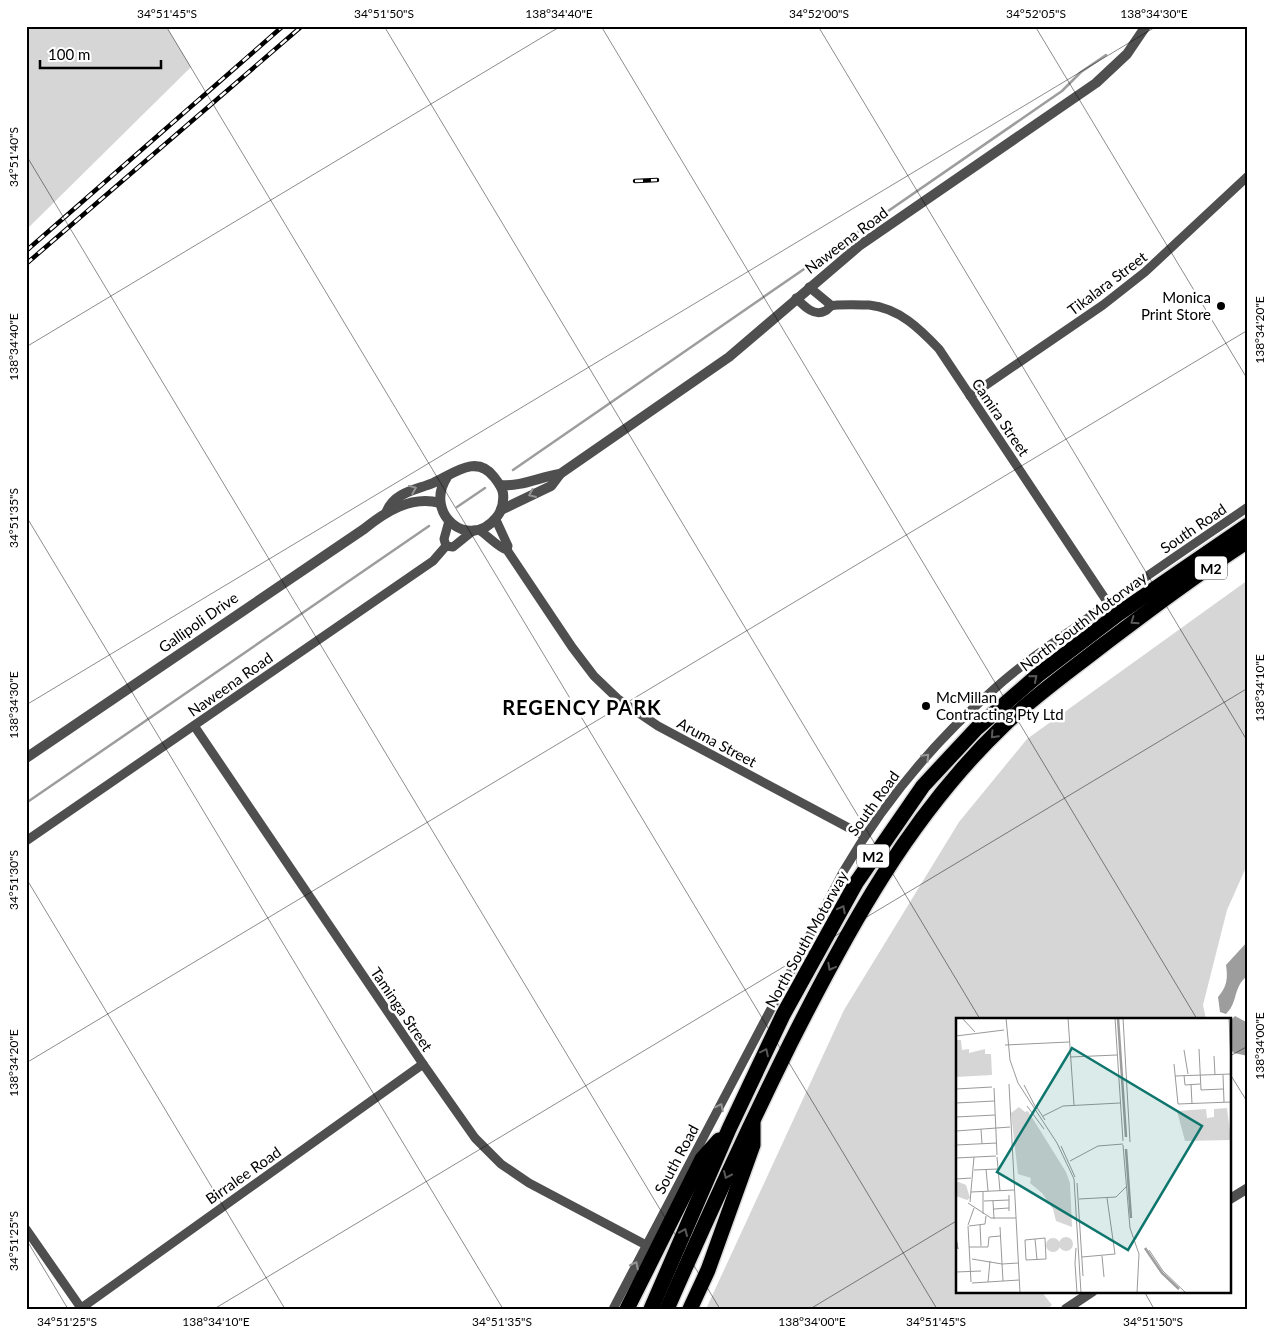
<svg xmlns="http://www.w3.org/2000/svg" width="1274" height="1335" viewBox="0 0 1274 1335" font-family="Lato,sans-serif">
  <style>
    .green { fill: #d6d6d6 }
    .water { fill: #9d9d9d }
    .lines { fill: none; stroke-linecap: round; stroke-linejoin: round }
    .stream { stroke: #9d9d9d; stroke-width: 2.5 }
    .motorway-casing { stroke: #dbdbdb; stroke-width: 18 }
    .minor { stroke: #4f4f4f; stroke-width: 9 }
    .tertiary { stroke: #4f4f4f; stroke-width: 10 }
    .motorway { stroke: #000; stroke-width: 15 }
    .rail-casing { stroke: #000; stroke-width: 4.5 }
    .rail { stroke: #fff; stroke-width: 2.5; stroke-dasharray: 8; stroke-linecap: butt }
    .oneway { stroke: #959595 }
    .oneway2 { stroke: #595959 }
    .ticks { fill: none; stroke: #000; stroke-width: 1; stroke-opacity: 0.45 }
    .poi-dot { fill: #000; stroke: #fff; stroke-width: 2 }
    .labels { text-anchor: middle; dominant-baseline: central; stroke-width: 5; stroke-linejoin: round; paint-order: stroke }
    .shield { fill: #fff; stroke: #4c4c4c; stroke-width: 1 }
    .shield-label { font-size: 14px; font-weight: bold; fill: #000 }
    .street-label { font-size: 15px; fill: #000; stroke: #fff }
    .poi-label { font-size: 15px; fill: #000; stroke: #fff; text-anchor: end }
    .district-label { font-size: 20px; font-weight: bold; letter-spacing: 1px; fill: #000; stroke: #fff }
    .inset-river { fill: none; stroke: #9d9d9d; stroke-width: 2.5 }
    .inset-road { fill: none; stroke: #999; stroke-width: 1 }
    .view { fill: #0f766e; fill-opacity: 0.15; stroke: #0f766e; stroke-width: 2.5 }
    .inset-edge { fill: none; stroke: #000; stroke-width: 2.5 }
    .neatline { fill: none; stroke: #000; stroke-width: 2 }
    .ticks-label { font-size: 12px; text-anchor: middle; fill: #000 }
  </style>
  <rect width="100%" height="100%" fill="#fff"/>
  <g class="green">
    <polygon points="26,26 166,26 191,67 26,230"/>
    <polygon points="1248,580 1248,863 1227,910 1203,1005 1206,1019 958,1019 958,1291 1041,1291 1052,1305 1047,1309 706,1309 844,1010 959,822 1027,739"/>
  </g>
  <g class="water">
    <path d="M1248,941V975C1232,988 1239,1001 1226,1014L1220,1012L1218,997C1227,987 1228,978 1226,965Z"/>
    <polygon points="1235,1016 1248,1023 1248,1056 1234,1053 1230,1049 1230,1021"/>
  </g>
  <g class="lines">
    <g class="stream">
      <polyline points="513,470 1062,91 1081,72 1106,55"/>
      <polyline points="457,507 485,488"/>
      <polyline points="26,803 429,526"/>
    </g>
    <g class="motorway-casing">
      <g id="motorway">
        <polyline points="627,1309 702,1159 719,1140"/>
        <polyline points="651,1309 729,1129 783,1015 856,883 923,786 977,728 1038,675 1118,614 1248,525"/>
        <path d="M667,1309C706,1220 747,1131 790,1044C848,929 909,816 1003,726C1033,697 1067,673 1099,648C1148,611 1197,574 1248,541"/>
        <polyline points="690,1309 708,1270 753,1145 753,1123"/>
      </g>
    </g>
    <g class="minor">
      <polyline points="809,287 832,306"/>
      <path d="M796,298C804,306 814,317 825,311C828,310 829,307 831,306C837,304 862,305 869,305C899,308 920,329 939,349L1108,603"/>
      <polyline points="970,396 1103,305 1145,272 1248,176"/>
      <polyline points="496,520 508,546 507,550"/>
      <path d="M479,530C487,535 500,549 507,550L572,647L594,676L618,699L658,726L864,836"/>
      <polyline points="446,546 453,547 474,530"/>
      <polyline points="446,546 444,539 449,521"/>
      <polyline points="195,727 423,1064 475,1138 501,1164 529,1183 646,1245"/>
      <polyline points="26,841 433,561 446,546"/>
      <polyline points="26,1229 81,1308"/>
      <polyline points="80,1309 423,1064"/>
      <path d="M613,1309L843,872C882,805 933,743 992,691C1016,669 1043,650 1070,631C1128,588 1188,548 1248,507"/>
    </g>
    <g class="tertiary">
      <path d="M500,485C522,487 539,477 560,474"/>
      <polyline points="501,510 551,486 560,474 729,357 859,246 1096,83 1127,54 1146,26"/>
      <path d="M387,511C395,492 416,490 433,483C452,475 476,453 494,477C498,482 502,487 503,493C504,502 502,511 496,518C469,551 423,514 447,477"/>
      <path d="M26,758L364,529C385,512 411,495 440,503"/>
      <polyline points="1230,1199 1248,1188"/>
      <polyline points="1066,1309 1093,1291"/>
    </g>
    <use href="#motorway" class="motorway"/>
    <g class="rail-casing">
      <g id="rail">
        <polyline points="635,181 657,180"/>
        <polyline points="26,251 283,26"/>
        <polyline points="26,264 302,26"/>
      </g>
    </g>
    <use href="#rail" class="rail"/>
  </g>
  <defs><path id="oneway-chevron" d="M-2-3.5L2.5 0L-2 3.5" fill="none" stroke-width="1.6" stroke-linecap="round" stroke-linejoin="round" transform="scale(1.25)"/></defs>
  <g class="oneway">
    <use href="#oneway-chevron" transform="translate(413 489) rotate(-22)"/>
    <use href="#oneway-chevron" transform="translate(532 494) rotate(157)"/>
    <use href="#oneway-chevron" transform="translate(926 757) rotate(-47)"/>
    <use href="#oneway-chevron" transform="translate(720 1107) rotate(-63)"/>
    <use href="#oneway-chevron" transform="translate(635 1265) rotate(-63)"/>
  </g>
  <g class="oneway2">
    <use href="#oneway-chevron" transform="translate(1134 621) rotate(145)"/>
    <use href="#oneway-chevron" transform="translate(1034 678) rotate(-40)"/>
    <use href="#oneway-chevron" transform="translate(994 735) rotate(133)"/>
    <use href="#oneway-chevron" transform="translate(842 909) rotate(-62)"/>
    <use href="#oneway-chevron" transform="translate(831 967) rotate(118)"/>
    <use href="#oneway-chevron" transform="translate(765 1052) rotate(-64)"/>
    <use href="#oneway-chevron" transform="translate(727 1175) rotate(114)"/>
    <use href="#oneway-chevron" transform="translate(684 1232) rotate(-67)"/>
  </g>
  <path class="ticks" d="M166,26L937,1309M384,26L980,1019M601,26L1197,1019M818,26L1248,742M1035,26L1248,380M26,155L720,1309M26,347L561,26M26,516L503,1309M26,705L1157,26M26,878L285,1309M1230,1056L1248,1046M26,1063L1248,330M1230,1074L1248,1103M26,1239L68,1309M1144,1291L1154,1309M214,1309L1248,688M810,1309L958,1220"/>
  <g class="poi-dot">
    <circle cx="1221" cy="306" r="5"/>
    <circle cx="926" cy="706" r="5"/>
  </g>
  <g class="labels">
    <g class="shield">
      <rect x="1195" y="556.5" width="32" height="23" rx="4"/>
      <rect x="857" y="844.5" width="32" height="23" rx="4"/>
    </g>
    <g class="shield-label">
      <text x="1211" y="568">M2</text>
      <text x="873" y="856">M2</text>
    </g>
    <g class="street-label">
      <text transform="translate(846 240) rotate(-37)">Naweena Road</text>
      <text transform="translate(1107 283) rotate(-37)">Tikalara Street</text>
      <text transform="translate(1001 417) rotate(56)">Camira Street</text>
      <text transform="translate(1193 528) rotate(-34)">South Road</text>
      <text transform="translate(1083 621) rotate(-37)">North South Motorway</text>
      <text transform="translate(198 622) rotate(-35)">Gallipoli Drive</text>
      <text transform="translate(230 684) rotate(-35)">Naweena Road</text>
      <text transform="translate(717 742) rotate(28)">Aruma Street</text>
      <text transform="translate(873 803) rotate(-54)">South Road</text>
      <text transform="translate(806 939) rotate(-61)">North South Motorway</text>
      <text transform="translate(402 1009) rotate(56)">Taminga Street</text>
      <text transform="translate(676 1159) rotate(-62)">South Road</text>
      <text transform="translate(243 1175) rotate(-35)">Birralee Road</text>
    </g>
    <g class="poi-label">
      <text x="1211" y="297">Monica<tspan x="1211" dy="17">Print Store</tspan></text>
      <text x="936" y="697" text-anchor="start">McMillan<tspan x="936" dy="17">Contracting Pty Ltd</tspan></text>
    </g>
    <g class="district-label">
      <text x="582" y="707">REGENCY PARK</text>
    </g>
  </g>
  <g transform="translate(956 1018)">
    <rect width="275" height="275" fill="#fff"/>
    <path d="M0,22H5L6,32L13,31V35L29,31V36H35L36,57L0,59ZM63,89L69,94L72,93L110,154L114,165L116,209L100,203L97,191L86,175L74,165L75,160L62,156L55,95ZM271,90L275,122L229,123L221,93L250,91L251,100L258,99V91ZM0,163L10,167L14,180L11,182L0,178ZM103 226a7 7 0 1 1 14 0a7 7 0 1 1-14 0ZM90 227a7 7 0 1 1 14 0a7 7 0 1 1-14 0Z" fill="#d6d6d6"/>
    <path class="inset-river" d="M162,0L170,119M170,131L175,200M189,230L206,255L223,271"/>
    <path class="inset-road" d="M6,0L19,14M50,0L54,42L62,65L101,125L118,161L125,275M112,0L118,87M159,0L167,123M167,0L174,124M273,0L275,46M0,18L48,12M49,27L113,24M243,31L245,72L267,71M228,32L232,56M258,38L259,57M114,39L161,37M218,46L222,86L275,84M228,57L229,67L244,66M267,57L268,84M219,58L275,56M53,66L64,275M235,66L236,86M68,67L80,90M38,70L41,137M0,71L36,69M0,85L38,83M71,88L88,111M80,88L89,102M87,98L107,88L164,85M0,99L39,97M25,111L26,126M0,113L54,109M0,127L41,125M167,127L174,210L183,236L181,275M105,128L119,159M41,139L44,173M0,140L40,138M114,143L142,128L167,126M30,151L32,173M18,152L42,151M0,161L15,160M121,165L127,258M15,174L58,172M53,177V193M123,181L160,179L171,168M28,183L53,182M37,183L38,201M14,184L18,139M12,185L35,200H60M38,191L53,190M27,196V174M12,207L18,190M24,207L25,228M12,208L15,264M13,208L29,206L30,198M44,209L47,263M0,219L2,231L0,221M89,220L90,241L70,242L69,222ZM79,221L81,242M13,229H32L33,219L44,218M193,232L207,253L230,275M146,238L148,259M126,239L159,236L151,180M16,241L46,246L62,245M119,245L121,275M119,245L120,230M0,254L25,253M32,264L34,243M16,265L63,262"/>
    <path class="view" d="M116,30L246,108L172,232L41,154Z"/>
    <rect width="275" height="275" class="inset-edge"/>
  </g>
  <rect width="1274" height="1335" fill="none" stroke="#ffffff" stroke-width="55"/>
  <path d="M40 60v8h121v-8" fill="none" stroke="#000000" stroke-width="2.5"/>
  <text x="48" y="60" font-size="15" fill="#000000" stroke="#ffffff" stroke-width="4" paint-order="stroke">100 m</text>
  <rect x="28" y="28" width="1218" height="1280" class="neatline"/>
  <g class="ticks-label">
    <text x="167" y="18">34°51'45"S</text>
    <text x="384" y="18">34°51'50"S</text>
    <text x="559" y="18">138°34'40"E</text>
    <text x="819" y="18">34°52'00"S</text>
    <text x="1036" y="18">34°52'05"S</text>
    <text x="1154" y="18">138°34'30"E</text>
    <text transform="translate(14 157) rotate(-90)" y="4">34°51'40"S</text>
    <text transform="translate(1260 330) rotate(-90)" y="4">138°34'20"E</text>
    <text transform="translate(14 347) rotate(-90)" y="4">138°34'40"E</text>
    <text transform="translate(14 518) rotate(-90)" y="4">34°51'35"S</text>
    <text transform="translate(1260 688) rotate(-90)" y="4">138°34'10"E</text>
    <text transform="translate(14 705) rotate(-90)" y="4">138°34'30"E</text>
    <text transform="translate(14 880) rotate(-90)" y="4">34°51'30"S</text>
    <text transform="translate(1260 1046) rotate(-90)" y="4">138°34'00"E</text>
    <text transform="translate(14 1063) rotate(-90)" y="4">138°34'20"E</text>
    <text transform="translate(14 1241) rotate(-90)" y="4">34°51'25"S</text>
    <text x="67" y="1326">34°51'25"S</text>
    <text x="216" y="1326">138°34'10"E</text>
    <text x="502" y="1326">34°51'35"S</text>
    <text x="812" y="1326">138°34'00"E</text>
    <text x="936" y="1326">34°51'45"S</text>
    <text x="1153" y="1326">34°51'50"S</text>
  </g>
</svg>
